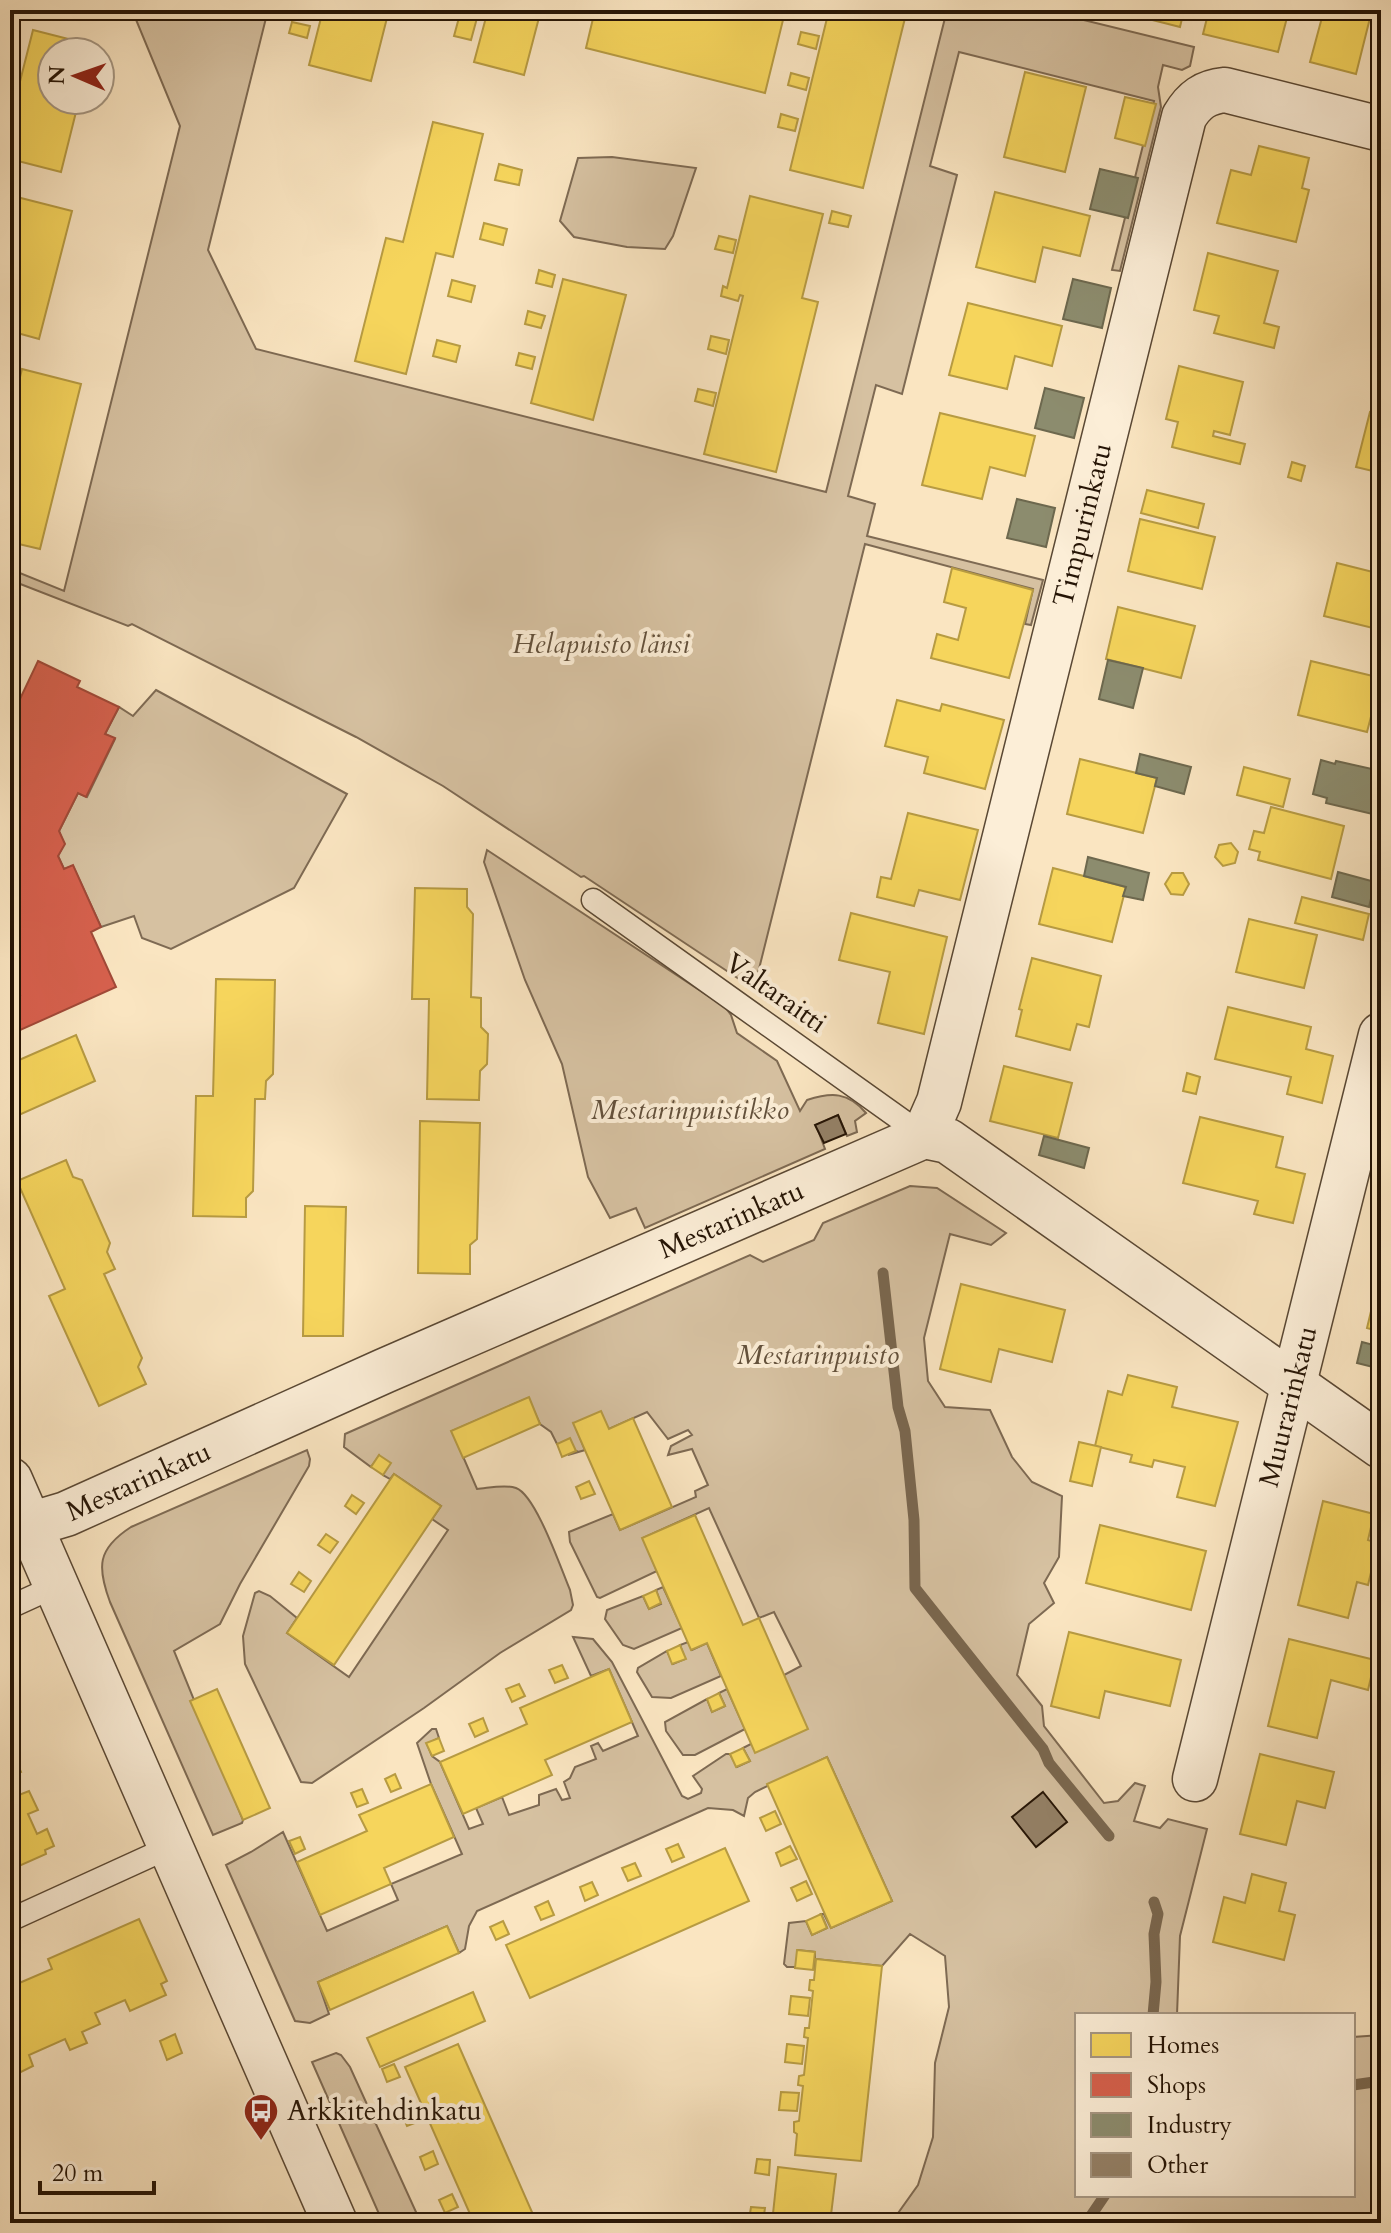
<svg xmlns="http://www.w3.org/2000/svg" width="1391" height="2233" viewBox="0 0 1391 2233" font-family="Cardo,serif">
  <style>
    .green { fill: #d6c1a1; stroke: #7e6a53; stroke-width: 2 }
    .homes { fill: #f6d55c; stroke: #b79b42; stroke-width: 2 }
    .shops { fill: #d6604d; stroke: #a14937; stroke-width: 2 }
    .industry { fill: #8c8c6e; stroke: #6d684e; stroke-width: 2 }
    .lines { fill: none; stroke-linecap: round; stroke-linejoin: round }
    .stream { stroke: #7a674f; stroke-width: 11 }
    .building { fill: #948167; stroke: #251405; stroke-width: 2 }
    .service-casing { stroke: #5a4834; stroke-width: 25 }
    .minor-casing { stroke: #5a4834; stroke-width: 47 }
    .tertiary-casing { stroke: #5a4834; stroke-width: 47 }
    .service { stroke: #fceed7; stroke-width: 22 }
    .minor { stroke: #fceed7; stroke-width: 44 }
    .tertiary { stroke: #fceed7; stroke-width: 44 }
    .labels { text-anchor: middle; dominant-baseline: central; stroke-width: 8; stroke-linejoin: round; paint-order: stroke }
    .street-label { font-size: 28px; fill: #251405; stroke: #fceed7 }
    .park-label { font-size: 28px; font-style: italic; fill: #63513c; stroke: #fceed7 }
    .poi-label { font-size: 28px; fill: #251405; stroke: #fceed7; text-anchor: start }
  </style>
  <rect width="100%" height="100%" fill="#fae5c1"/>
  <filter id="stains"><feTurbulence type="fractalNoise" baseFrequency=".0025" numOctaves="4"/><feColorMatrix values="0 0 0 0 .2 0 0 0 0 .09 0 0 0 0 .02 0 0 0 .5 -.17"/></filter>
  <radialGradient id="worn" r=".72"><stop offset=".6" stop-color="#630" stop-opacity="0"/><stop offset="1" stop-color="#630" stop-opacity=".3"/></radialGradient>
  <g class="green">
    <polygon points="132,10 268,10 208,250 256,349 826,492 947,10 1063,10 1063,15 1194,47 1190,66 1182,70 1163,65 1158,87 1161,107 1120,271 1112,270 1154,101 959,52 930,166 957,175 902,394 876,385 848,496 875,504 867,536 1043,580 1031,625 1025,624 1033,589 865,544 754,989 584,876 581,877 443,786 356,737 132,624 128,626 10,580 10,569 64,591 180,126"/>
    <polygon points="612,157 696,168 673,236 665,249 627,247 574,237 560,221 578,158"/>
    <polygon points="156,690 347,794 294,888 171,949 142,938 134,916 101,927 73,866 64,869 58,856 64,844 59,831 78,793 87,797 115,739 105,734 119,707 133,716"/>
    <path d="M487,850L725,1007L731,1015L737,1033L777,1061L800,1111L807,1100C832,1092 848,1092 866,1113L855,1121L857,1132L847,1136L838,1115L816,1125L825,1149L645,1228L636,1208L610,1218L588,1177L562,1064L525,980L484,862Z"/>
    <path d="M910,1186L937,1188L1006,1233L991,1245L950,1234L924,1338L928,1381L945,1407L990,1410L1012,1457L1032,1482L1062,1496L1059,1557L1044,1583L1054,1603L1029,1624L1017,1675L1042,1706L1044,1726L1104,1803L1118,1801L1135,1783L1145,1786L1134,1821L1160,1828L1168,1819L1207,1829L1180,1936L1177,2015H1077V2195H1353V2037L1381,2035V2223H891L918,2185L933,2137L935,2063L949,2007L945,1956L910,1934L882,1966L816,1959L815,1970V1952L798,1950L796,1967H787L784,1964L789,1923L806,1921L812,1935L827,1928L821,1914H824L831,1928L892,1901L827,1757L755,1792L748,1798L744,1816L733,1810L708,1808L477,1911L469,1926L465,1949L459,1953L447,1926L318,1982L329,2014L310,2023L295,2021L226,1865L251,1852L283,1832L327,1931L398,1900L391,1884L462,1854L431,1784L417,1743L432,1729H436L439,1738L427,1744L432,1756L440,1762L469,1829L483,1824L476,1808L502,1797L509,1815L539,1805V1795L556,1789L562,1800L570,1798L564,1782L570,1778L575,1767L596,1759L591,1746L598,1743L603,1751L638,1736L609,1669L591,1676L573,1637L593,1639L612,1662L682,1796L688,1799L701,1793L702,1789L693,1776L726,1754H730L737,1767L750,1761L743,1748L751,1744L784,1675L801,1666L774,1612L759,1618L709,1508L643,1538L657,1571L600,1598L597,1597L570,1542L569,1532L613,1514L620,1530L696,1497L695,1491L708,1485L692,1449L668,1455L671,1446L692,1435L688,1430L668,1439L647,1412L609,1429L574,1423L585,1450L568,1455L576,1451L557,1444L551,1432L540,1424L528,1398L452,1431L477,1489C489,1488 505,1484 516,1488C536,1495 561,1569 570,1590L573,1605L571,1610L500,1653L424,1708L312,1783L301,1782L245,1664L243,1636L255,1593L259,1591L270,1596L297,1618L287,1633L349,1677L448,1530L432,1519L441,1506L394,1474L390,1479L383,1475L379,1456L371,1467L344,1447L345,1434L750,1255L763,1262L814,1240L823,1223Z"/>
    <path d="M307,1450L310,1459L309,1466L240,1584L220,1624L174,1651L243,1820L242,1823L213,1835L110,1602C97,1567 97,1549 131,1527Z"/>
    <polygon points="663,1587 682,1628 634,1649 623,1645 605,1619 607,1610 643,1596 649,1609 661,1604 656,1590"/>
    <polygon points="688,1642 692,1650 707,1643 721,1676 671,1698 652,1697 637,1672 638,1668 667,1651 673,1664 685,1659 680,1645"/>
    <polygon points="727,1689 745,1729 695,1755 683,1755 666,1731 665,1722 707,1699 712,1712 725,1706 719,1693"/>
    <polygon points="336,2053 341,2055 350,2067 421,2223 383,2223 312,2062"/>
  </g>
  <g class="homes">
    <polygon points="323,10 389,10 371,81 309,65"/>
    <polygon points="488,10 541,10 524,75 474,62"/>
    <polygon points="595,10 745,10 783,20 765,93 586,48"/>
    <polygon points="829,10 907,10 863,188 790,170"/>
    <polygon points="1113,10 1184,10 1180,27"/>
    <polygon points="1209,10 1289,10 1278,52 1203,34"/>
    <polygon points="1324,10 1372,10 1356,74 1310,62"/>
    <polygon points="460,14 477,18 471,40 454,36"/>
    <polygon points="292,22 310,26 307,38 289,33"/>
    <polygon points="33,30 92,45 91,52 52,52 52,100 79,100 61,172 10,159 10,121"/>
    <polygon points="801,32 819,36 816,49 798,44"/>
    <polygon points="1025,72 1086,87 1065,172 1004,157"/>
    <polygon points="791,73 809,78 806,90 788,85"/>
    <polygon points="1125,97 1156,104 1145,146 1115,138"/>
    <polygon points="781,114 798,119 795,131 778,127"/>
    <polygon points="433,122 483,134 453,257 436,253 406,374 355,361 386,238 403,242"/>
    <polygon points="1259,146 1309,158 1302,188 1309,190 1296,242 1217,223 1231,170 1251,175"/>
    <polygon points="499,164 522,170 519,185 495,180"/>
    <polygon points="995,192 1090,216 1080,256 1043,247 1035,282 976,267"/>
    <polygon points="13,196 72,211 39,339 10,331 10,207"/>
    <polygon points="750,196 823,214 802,298 818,302 776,472 704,454 743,296 740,295 738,301 721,296 723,286 727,288"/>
    <polygon points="832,211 851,216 848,227 829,223"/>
    <polygon points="484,223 507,229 503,245 480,239"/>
    <polygon points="719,236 736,240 733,253 715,249"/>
    <polygon points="1208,253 1278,271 1264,323 1279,327 1274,348 1214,333 1219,316 1194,310"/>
    <polygon points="539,270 555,275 552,287 536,283"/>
    <polygon points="563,279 626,295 593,420 531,403"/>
    <polygon points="452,280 475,286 471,302 448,296"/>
    <polygon points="968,303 1062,326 1052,366 1015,356 1007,389 949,375"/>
    <polygon points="528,311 545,316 541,328 525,324"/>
    <polygon points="711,336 729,340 726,354 708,349"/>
    <polygon points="437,340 460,346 456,362 433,356"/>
    <polygon points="519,353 535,357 532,369 516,365"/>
    <polygon points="1179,366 1243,382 1230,435 1214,431 1213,436 1245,444 1240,464 1172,447 1178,422 1166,419"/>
    <polygon points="22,369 81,384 40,549 10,542 10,417"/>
    <polygon points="698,389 716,393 713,406 695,401"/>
    <polygon points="1370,412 1381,414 1381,473 1356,467"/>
    <polygon points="940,413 1035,436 1025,476 990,467 982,499 922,485"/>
    <polygon points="1292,462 1305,466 1301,481 1288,477"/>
    <polygon points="1147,490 1204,504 1198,528 1141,513"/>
    <polygon points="1140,519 1215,537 1202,589 1128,571"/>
    <polygon points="1337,563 1381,574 1381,630 1324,616"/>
    <polygon points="952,568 1033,590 1009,678 931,658 937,634 958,640 966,608 944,602"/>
    <polygon points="1118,607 1195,626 1181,678 1106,659"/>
    <polygon points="1311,661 1381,678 1367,732 1298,715"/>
    <polygon points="897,700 940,711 942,704 1004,720 985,789 924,773 928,757 885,746"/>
    <polygon points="1080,759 1157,778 1143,833 1067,814"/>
    <polygon points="1244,767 1290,779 1283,807 1237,795"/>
    <polygon points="1271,807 1344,826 1331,879 1258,860 1260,852 1249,849 1254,831 1264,833"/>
    <polygon points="908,813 978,830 960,900 919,890 914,906 877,897 881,877 891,879"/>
    <polygon points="1231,843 1238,852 1235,863 1223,866 1215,857 1219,845"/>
    <polygon points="1053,868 1126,887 1112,942 1039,924"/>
    <polygon points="1172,873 1183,873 1189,884 1183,895 1171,894 1165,884"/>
    <polygon points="415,888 467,889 467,907 473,914 471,997 481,998 481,1027 488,1034 487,1064 480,1071 479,1100 427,1099 429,999 412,999"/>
    <polygon points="1302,897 1369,914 1363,940 1295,923"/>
    <polygon points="851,913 947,937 924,1034 878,1023 890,972 839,960"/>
    <polygon points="1249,919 1317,935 1304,988 1236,972"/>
    <polygon points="1032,958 1101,976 1089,1027 1077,1024 1070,1050 1016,1036 1022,1010 1019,1009"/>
    <polygon points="216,979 275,980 273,1074 266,1081 265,1099 255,1099 253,1191 246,1198 246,1217 193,1216 196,1096 213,1096"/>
    <polygon points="1228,1007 1311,1027 1306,1049 1333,1056 1322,1103 1287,1094 1291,1077 1215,1059"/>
    <polygon points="76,1035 95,1081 10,1119 10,1064"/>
    <polygon points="1004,1066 1072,1083 1058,1138 990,1121"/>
    <polygon points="1187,1073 1200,1077 1196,1094 1183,1091"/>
    <polygon points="1200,1117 1283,1137 1276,1167 1305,1174 1293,1223 1254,1214 1258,1201 1183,1183"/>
    <polygon points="420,1121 480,1123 477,1239 470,1245 470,1274 418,1273"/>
    <polygon points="66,1160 73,1177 82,1180 110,1243 107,1252 115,1269 104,1274 142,1358 138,1367 146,1384 99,1406 49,1296 65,1289 17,1181"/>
    <polygon points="305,1206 346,1207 343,1336 303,1336"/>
    <polygon points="1378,1282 1381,1283 1381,1332 1367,1328"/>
    <polygon points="961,1284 1065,1310 1052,1362 999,1349 991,1382 940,1369"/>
    <polygon points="1128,1375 1177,1387 1172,1407 1238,1422 1215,1506 1177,1497 1185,1467 1154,1460 1152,1467 1130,1462 1132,1455 1095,1446 1108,1391 1122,1395"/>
    <polygon points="529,1397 540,1424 463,1458 451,1431"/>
    <polygon points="601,1411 609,1429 633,1418 672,1507 620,1530 573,1423"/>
    <polygon points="570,1438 576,1451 562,1457 557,1444"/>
    <polygon points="1079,1442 1101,1447 1092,1486 1070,1481"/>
    <polygon points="379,1455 391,1463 383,1475 371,1467"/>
    <polygon points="394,1474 441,1506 334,1665 287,1633"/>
    <polygon points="589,1481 595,1494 581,1499 576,1487"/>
    <polygon points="352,1495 364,1503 356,1514 345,1506"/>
    <polygon points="1323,1501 1374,1514 1368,1540 1378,1543 1368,1585 1357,1582 1348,1618 1298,1605"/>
    <polygon points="695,1515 743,1625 759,1618 808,1729 755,1753 707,1643 691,1650 642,1538"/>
    <polygon points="1100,1525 1206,1551 1191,1610 1086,1583"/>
    <polygon points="326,1534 338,1542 330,1553 318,1545"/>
    <polygon points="299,1572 311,1581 304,1592 291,1584"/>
    <polygon points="656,1590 661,1603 649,1609 643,1596"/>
    <polygon points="1069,1632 1181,1660 1170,1706 1105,1691 1099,1718 1051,1706"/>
    <polygon points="1289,1639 1375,1660 1368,1690 1331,1680 1317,1738 1268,1726"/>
    <polygon points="680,1645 686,1659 672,1664 667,1651"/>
    <polygon points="562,1665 568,1678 555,1683 549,1670"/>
    <polygon points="609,1669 632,1722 545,1760 552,1775 463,1814 440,1762 527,1724 520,1708"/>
    <polygon points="519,1684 525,1696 512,1702 506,1689"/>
    <polygon points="217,1689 270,1808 243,1820 190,1701"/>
    <polygon points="719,1693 725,1706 712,1712 707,1699"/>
    <polygon points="483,1718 488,1731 475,1737 469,1724"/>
    <polygon points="439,1738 444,1751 432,1756 426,1743"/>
    <polygon points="10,1748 21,1772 11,1776 19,1795 29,1791 38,1810 28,1814 37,1834 47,1829 54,1846 45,1850 46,1854 10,1870"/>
    <polygon points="743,1748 750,1761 736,1767 730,1754"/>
    <polygon points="1260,1754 1334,1772 1325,1808 1297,1801 1286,1845 1240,1834"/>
    <polygon points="827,1757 892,1901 831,1928 767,1784"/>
    <polygon points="395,1774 401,1788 391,1792 385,1779"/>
    <polygon points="431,1784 454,1837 384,1868 391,1884 320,1915 297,1862 367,1831 359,1815"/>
    <polygon points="362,1789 368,1803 357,1807 351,1793"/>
    <polygon points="775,1811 781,1824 766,1831 760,1818"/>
    <polygon points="300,1837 305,1849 295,1854 289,1841"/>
    <polygon points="678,1844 684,1857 672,1862 666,1849"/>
    <polygon points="790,1846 797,1859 781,1866 776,1853"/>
    <polygon points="725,1848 749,1901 530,1998 506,1945"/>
    <polygon points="635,1863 641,1876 628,1881 622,1868"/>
    <polygon points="1252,1874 1286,1883 1279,1911 1295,1915 1284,1960 1213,1942 1224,1897 1245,1903"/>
    <polygon points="806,1881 812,1894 797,1901 791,1888"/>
    <polygon points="592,1882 598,1895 585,1901 580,1887"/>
    <polygon points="548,1901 554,1915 541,1920 535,1907"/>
    <polygon points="821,1914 827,1928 812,1935 806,1921"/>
    <polygon points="139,1919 167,1981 161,1984 166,1995 130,2011 125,2000 95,2013 100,2024 82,2032 87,2043 70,2050 65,2039 29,2055 33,2066 17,2074 12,2063 10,2064 10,1987 52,1969 48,1959"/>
    <polygon points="503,1921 509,1934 496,1940 490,1927"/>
    <polygon points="447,1926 459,1953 330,2010 318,1982"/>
    <polygon points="797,1950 815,1952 813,1970 795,1968"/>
    <polygon points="816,1959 882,1966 861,2161 795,2155 797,2134 794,2132 794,2122 799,2121 803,2086 798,2085 799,2076 804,2075 808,2038 804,2037 805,2028 809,2028 813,1991 809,1990 810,1980 814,1980"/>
    <polygon points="473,1992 485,2021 380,2067 367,2038"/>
    <polygon points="791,1996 810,1998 808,2016 789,2014"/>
    <polygon points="175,2034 182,2053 167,2060 160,2041"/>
    <polygon points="458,2044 535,2219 525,2223 474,2223 405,2067"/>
    <polygon points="787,2044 804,2046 802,2064 785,2062"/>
    <polygon points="394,2064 400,2077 387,2082 382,2069"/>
    <polygon points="781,2092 799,2093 797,2111 779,2110"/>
    <polygon points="414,2108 420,2121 407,2126 402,2114"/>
    <polygon points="433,2151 438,2164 425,2170 420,2157"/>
    <polygon points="757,2159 770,2160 769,2175 755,2173"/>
    <polygon points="778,2167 836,2174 830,2223 772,2223"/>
    <polygon points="452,2194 458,2207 445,2213 439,2200"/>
    <polygon points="751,2207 765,2208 763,2222 749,2220"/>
  </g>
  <polygon class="shops" points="38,661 80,681 77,687 119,707 105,734 115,738 86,797 78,793 59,831 65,844 58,856 64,869 73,865 101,927 91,932 116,987 18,1031 10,1013 10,999 20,995 10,974 10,720"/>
  <g class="industry">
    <polygon points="1100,169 1138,178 1128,218 1090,209"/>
    <polygon points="1073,279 1111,288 1102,328 1063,319"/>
    <polygon points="1045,388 1084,398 1074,438 1035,428"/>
    <polygon points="1017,499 1055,508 1046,547 1007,538"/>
    <polygon points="1108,660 1143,668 1133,708 1099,699"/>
    <polygon points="1140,754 1191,767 1184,794 1155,786 1157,778 1136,773"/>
    <polygon points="1321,760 1335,764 1336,761 1381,771 1381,816 1326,803 1327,798 1313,794"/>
    <polygon points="1088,857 1149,873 1143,900 1123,896 1126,887 1084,876"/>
    <polygon points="1338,872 1375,882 1369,907 1332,897"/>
    <polygon points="1044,1136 1089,1148 1084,1168 1039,1155"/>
    <polygon points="1362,1342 1381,1347 1381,1369 1357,1363"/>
  </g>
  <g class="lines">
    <g class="stream">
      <polyline points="883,1273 898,1407 905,1431 914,1520 915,1588 1043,1749 1049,1763 1109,1836"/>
      <polyline points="1153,2015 1156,1982 1154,1934 1158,1914 1154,1902"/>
      <polyline points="1353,2085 1381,2081"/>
      <polyline points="1086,2223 1105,2195"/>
    </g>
  </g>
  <g class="building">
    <polygon points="838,1115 846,1134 824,1143 815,1125"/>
    <polygon points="1043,1792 1067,1822 1036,1847 1012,1817"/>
  </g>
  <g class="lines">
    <g class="service-casing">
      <g id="service">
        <polyline points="593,900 924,1136"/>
        <polyline points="10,1607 56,1586"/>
        <polyline points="10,1920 170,1847"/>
      </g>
    </g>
    <g class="minor-casing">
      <g id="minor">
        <path id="s1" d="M924,1136L939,1102L1184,117C1194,100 1205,92 1225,90L1381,129"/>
        <path id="s2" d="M29,1525L66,1514L384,1371L924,1136L948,1141L1381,1446"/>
        <path id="s3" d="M1195,1779L1381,1035"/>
      </g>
    </g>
    <g class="tertiary-casing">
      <polyline id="tertiary" points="10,1480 335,2223"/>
    </g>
    <use href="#service" class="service"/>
    <use href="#minor" class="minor"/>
    <use href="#tertiary" class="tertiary"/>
  </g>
  <defs>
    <g id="bus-pin" transform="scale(1.8)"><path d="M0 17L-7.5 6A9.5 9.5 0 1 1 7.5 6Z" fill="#8f2418" stroke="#fceed7"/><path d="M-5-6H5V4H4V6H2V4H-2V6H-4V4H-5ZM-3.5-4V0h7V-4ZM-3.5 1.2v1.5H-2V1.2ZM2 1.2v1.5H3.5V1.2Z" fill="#fff"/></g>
  </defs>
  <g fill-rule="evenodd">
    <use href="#bus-pin" x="261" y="2111"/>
  </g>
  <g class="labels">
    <g class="street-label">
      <text stroke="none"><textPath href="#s1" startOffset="632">Timpurinkatu</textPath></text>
      <text transform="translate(776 993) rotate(35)">Valtaraitti</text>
      <text stroke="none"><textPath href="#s2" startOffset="766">Mestarinkatu</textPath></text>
      <text stroke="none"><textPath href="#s3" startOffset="384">Muurarinkatu</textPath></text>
      <text stroke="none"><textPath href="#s2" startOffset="118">Mestarinkatu</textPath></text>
    </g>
    <g class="park-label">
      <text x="601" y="644">Helapuisto länsi</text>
      <text x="690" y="1110">Mestarinpuistikko</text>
      <text x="818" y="1355">Mestarinpuisto</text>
    </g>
    <g class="poi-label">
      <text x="287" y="2111">Arkkitehdinkatu</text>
    </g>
  </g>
  <rect width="1391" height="2233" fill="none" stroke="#fae5c1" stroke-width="40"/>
  <rect x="12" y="12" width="1367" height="2209" fill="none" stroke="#251405" stroke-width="4"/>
  <rect x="20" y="20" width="1351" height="2193" fill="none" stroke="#251405" stroke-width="2"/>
  <rect x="1075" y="2013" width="280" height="184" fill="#fceed7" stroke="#a69783" stroke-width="2"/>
  <rect x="1091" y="2033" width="40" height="24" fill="#f6d55c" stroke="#a69783" stroke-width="2"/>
  <text x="1147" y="2053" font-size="24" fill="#251405">Homes</text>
  <rect x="1091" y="2073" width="40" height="24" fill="#d6604d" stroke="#a69783" stroke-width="2"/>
  <text x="1147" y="2093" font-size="24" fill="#251405">Shops</text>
  <rect x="1091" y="2113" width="40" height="24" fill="#8c8c6e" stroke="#a69783" stroke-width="2"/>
  <text x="1147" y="2133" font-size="24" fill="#251405">Industry</text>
  <rect x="1091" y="2153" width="40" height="24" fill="#948167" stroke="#a69783" stroke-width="2"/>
  <text x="1147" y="2173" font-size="24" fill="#251405">Other</text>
  <g transform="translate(76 76) rotate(272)"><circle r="38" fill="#fceed7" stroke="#a69783" stroke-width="2"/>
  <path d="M0-6L14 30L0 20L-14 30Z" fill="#8f2418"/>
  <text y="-12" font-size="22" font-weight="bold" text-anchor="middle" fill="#251405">N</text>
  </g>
  <path d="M40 2181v12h114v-12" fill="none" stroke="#251405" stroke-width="4"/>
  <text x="52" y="2181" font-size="24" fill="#251405" stroke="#fceed7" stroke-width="6" paint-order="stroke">20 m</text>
  <rect width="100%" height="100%" filter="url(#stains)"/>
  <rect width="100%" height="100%" fill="url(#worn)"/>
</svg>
